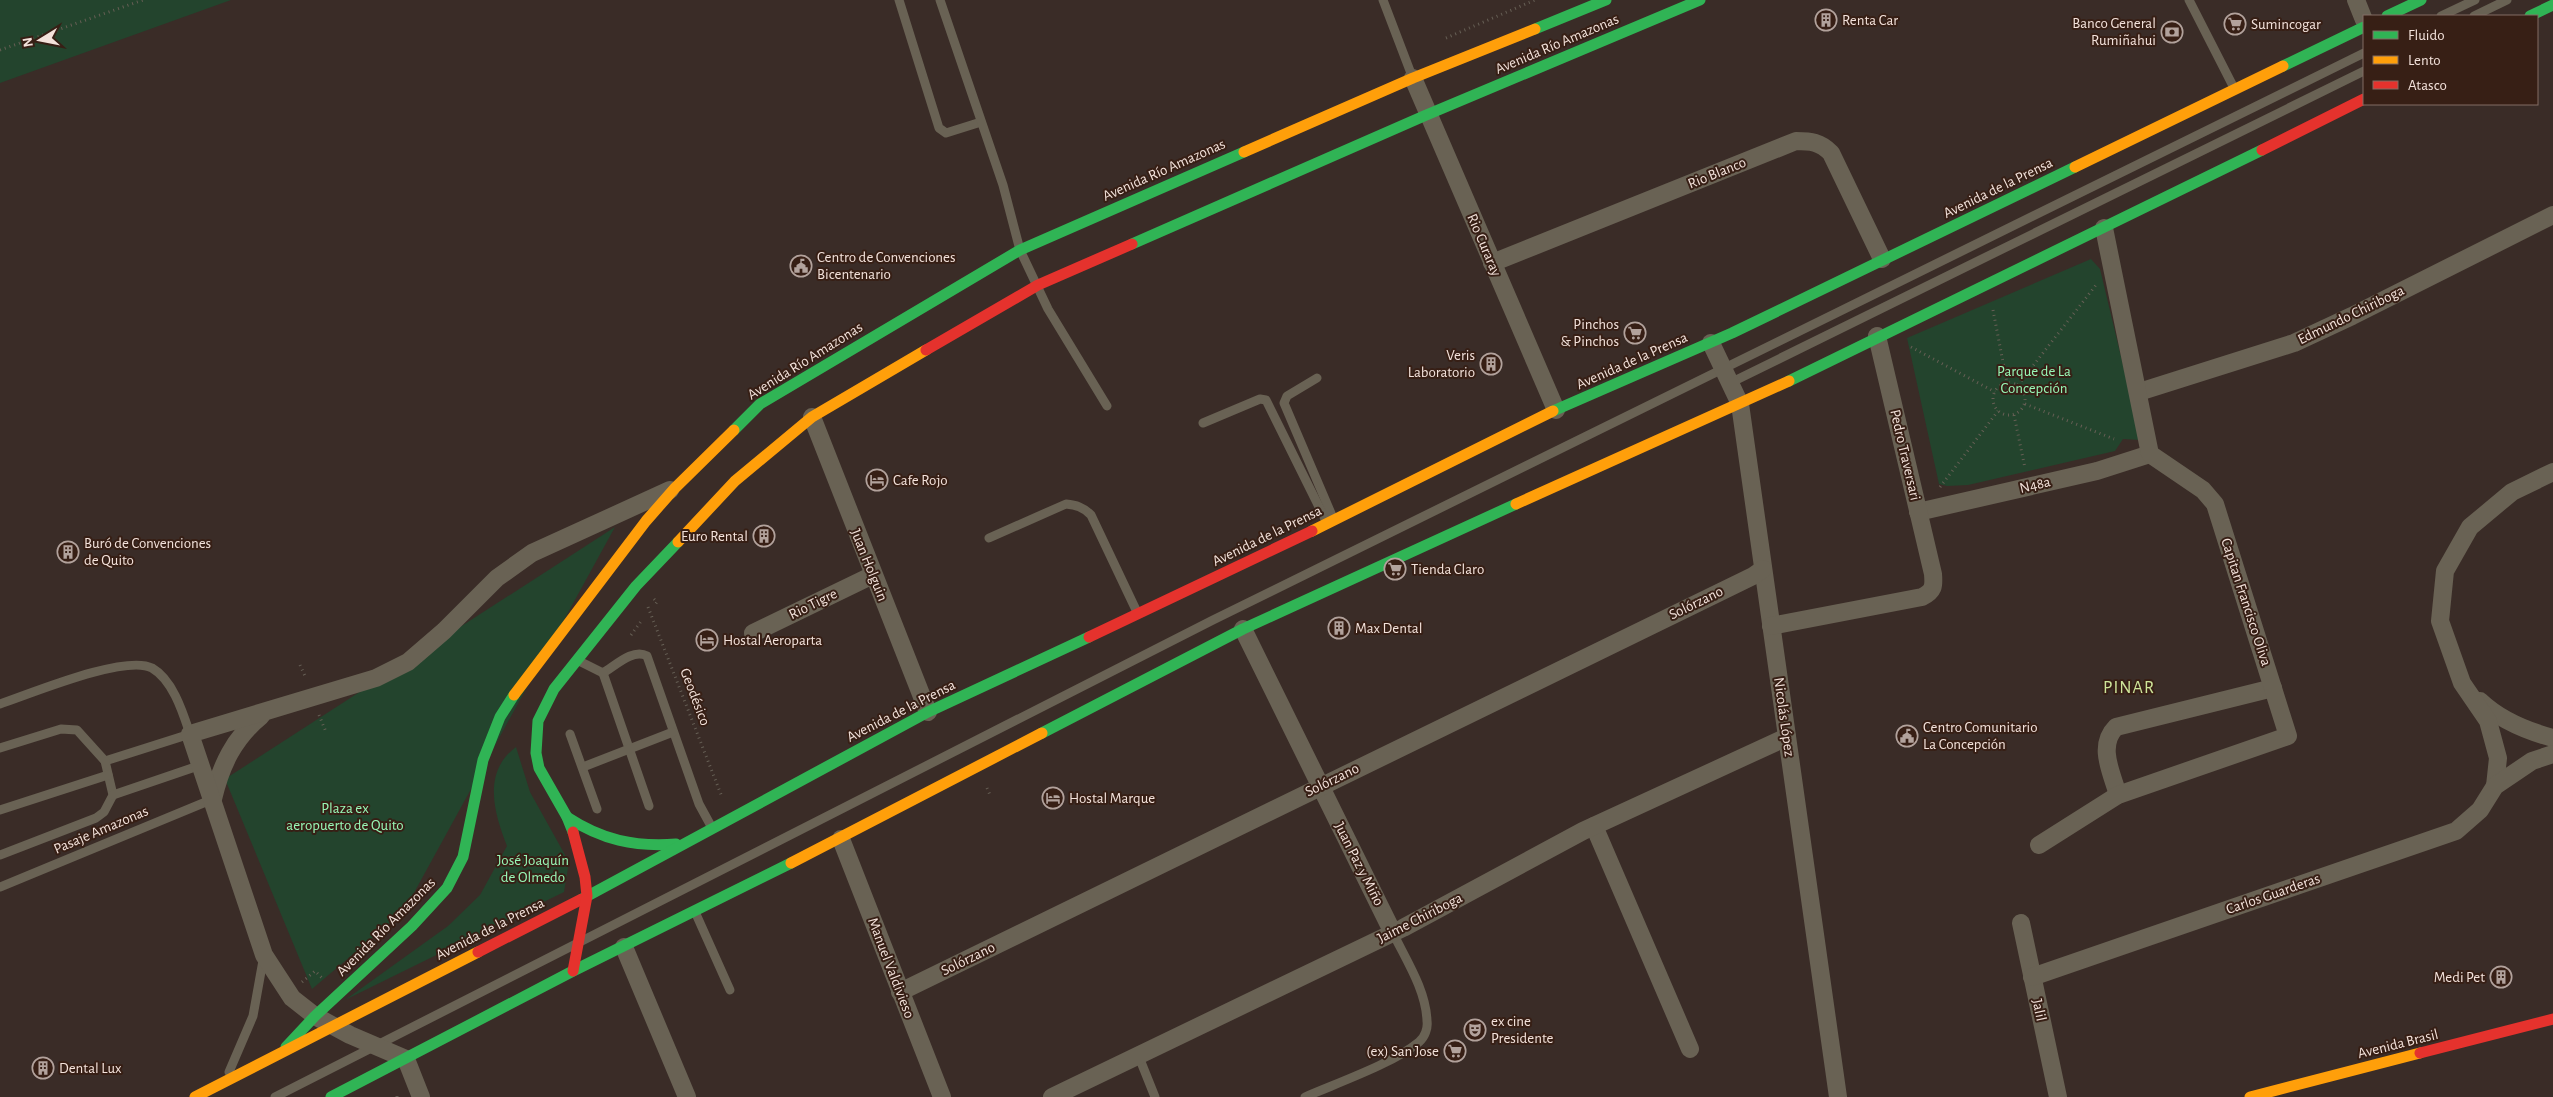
<svg xmlns="http://www.w3.org/2000/svg" width="2553" height="1097" viewBox="0 0 2553 1097" font-family="'Alegreya Sans',sans-serif">
  <style>
    .green { fill: #23442d }
    .lines { fill: none; stroke-linecap: round; stroke-linejoin: round }
    .path { stroke: #665f55; stroke-width: 3; stroke-dasharray: 1 4; stroke-linecap: butt }
    .lane { stroke: #696254; stroke-width: 9 }
    .street { stroke: #696254; stroke-width: 18 }
    .fast { stroke: #30b455; stroke-width: 11 }
    .slow { stroke: #ff9f0a; stroke-width: 11 }
    .jam { stroke: #e5322d; stroke-width: 11 }
    .labels { text-anchor: middle; dominant-baseline: central; stroke-width: 4; stroke-linejoin: round; paint-order: stroke }
    .poi-label { font-size: 15px; fill: #f3e2db; stroke: #371f15; text-anchor: start }
    .street-label { font-size: 15px; fill: #f3e2db; stroke: #371f15 }
    .park-label { font-size: 15px; fill: #97f7b6; stroke: #371f15 }
    .quarter-label { font-size: 18px; letter-spacing: 1px; fill: #cee59a; stroke: #371f15 }
  </style>
  <rect width="100%" height="100%" fill="#3a2c27"/>
  <g class="green">
    <polygon points="0,0 231,0 0,83"/>
    <polygon points="2091,259 2100,269 2141,440 2123,439 2115,451 1968,485 1947,486 1939,484 1907,338"/>
    <polygon points="615,527 404,911 312,989 225,779"/>
    <path d="M516,747L530,792L569,862L564,892L345,1000L448,926L480,895L507,846C494,813 482,772 516,747Z"/>
  </g>
  <g class="lines">
    <g class="path">
      <polyline points="1446,38 1535,0"/>
      <polyline points="0,50 143,0"/>
      <polyline points="1993,310 2007,383"/>
      <polyline points="1911,347 1995,392"/>
      <circle cx="2009" cy="399" r="16"/>
      <polyline points="2018,385 2096,285"/>
      <polyline points="2025,404 2114,439"/>
      <polyline points="2014,415 2025,468"/>
      <polyline points="1940,487 1998,411"/>
      <polyline points="654,599 657,602 654,606"/>
      <polyline points="648,607 722,797"/>
      <polyline points="631,635 642,620"/>
      <polyline points="300,665 305,676"/>
      <polyline points="319,715 326,732"/>
      <polyline points="987,788 990,795"/>
      <polyline points="302,982 315,971 323,979"/>
      <polyline points="397,1096 397,1097"/>
    </g>
    <g class="lane">
      <polyline points="899,0 939,128 946,133 981,122"/>
      <polyline points="940,0 1003,185 1020,250 1048,309 1107,406"/>
      <polyline points="1383,0 1412,76"/>
      <polyline points="2189,0 2234,88"/>
      <polyline points="2441,16 2475,0"/>
      <polyline points="2474,16 2507,0"/>
      <polyline points="1317,378 1287,396 1284,403 1333,518"/>
      <polyline points="1730,383 2364,71"/>
      <polyline points="1203,423 1260,399 1266,400 1326,521"/>
      <path d="M989,538L1066,504C1076,505 1083,507 1091,515L1137,612"/>
      <path d="M579,661L603,673C615,666 633,648 647,656L699,804L711,826"/>
      <polyline points="603,673 649,806"/>
      <path d="M0,704C30,694 125,654 152,668C173,680 183,713 190,734L105,761"/>
      <polyline points="570,734 597,809"/>
      <polyline points="0,748 61,729 77,730 105,761 113,795 104,812 96,818 0,855"/>
      <polyline points="583,767 673,732"/>
      <polyline points="113,795 201,765"/>
      <polyline points="0,810 108,775"/>
      <polyline points="0,887 213,799"/>
      <polyline points="696,914 730,990"/>
      <polyline points="1139,1057 1155,1097"/>
      <polyline points="229,1072 253,1016 264,955"/>
      <polyline points="275,1097 1213,620 2364,53"/>
      <path d="M1305,1097C1337,1083 1394,1063 1419,1042C1425,1037 1428,1028 1427,1021C1426,990 1406,960 1393,933"/>
    </g>
    <g class="street">
      <polyline points="2356,0 2364,20"/>
      <polyline points="1413,78 1556,410"/>
      <path d="M1492,263L1796,141C1811,141 1820,142 1831,153L1882,259"/>
      <polyline points="1711,343 1740,404 1838,1097"/>
      <polyline points="2139,392 2294,343 2352,316 2553,215"/>
      <polyline points="812,417 928,712"/>
      <polyline points="1918,512 2097,471 2150,454"/>
      <path d="M1771,626L1922,597C1934,591 1934,586 1933,574L1877,336"/>
      <polyline points="1243,629 1393,933"/>
      <polyline points="753,633 873,575"/>
      <path d="M2480,701C2500,720 2527,731 2553,738"/>
      <polyline points="2495,786 2498,758 2488,721 2462,683 2440,621 2445,571 2470,527 2512,492 2553,472"/>
      <path d="M2118,795C2112,773 2097,746 2116,727L2273,688"/>
      <path d="M213,799C221,765 234,738 261,716"/>
      <polyline points="1594,826 1690,1049"/>
      <polyline points="841,839 942,1097"/>
      <polyline points="2039,845 2118,795 2288,736 2215,504 2203,490 2150,454 2104,228"/>
      <polyline points="2021,923 2058,1097"/>
      <polyline points="624,947 687,1097"/>
      <polyline points="2032,977 2456,831 2480,810 2495,786 2532,761 2553,754"/>
      <polyline points="900,992 1753,576 1763,569"/>
      <polyline points="421,1097 406,1059 350,1035 315,1016 292,998 264,955 190,734 376,678 408,662 444,631 497,578 532,553 670,490"/>
      <polyline points="1052,1097 1403,928 1583,831 1787,737"/>
    </g>
    <g class="fast">
      <polyline points="2387,16 2421,0"/>
      <polyline points="2530,16 2553,5"/>
      <polyline points="1535,29 1606,0"/>
      <polyline points="2283,66 2364,27"/>
      <polyline points="1132,244 1424,116 1700,0"/>
      <polyline points="1789,381 2262,150"/>
      <polyline points="1553,411 1732,333 2075,167"/>
      <polyline points="734,430 760,404 1020,250 1244,152"/>
      <polyline points="1042,733 1243,629 1516,504"/>
      <path d="M567,817C602,840 634,847 676,844"/>
      <polyline points="573,832 567,817 539,768 536,753 538,721 554,689 636,586 678,542"/>
      <polyline points="582,899 928,712 1089,637"/>
      <polyline points="286,1047 315,1016 412,926 447,888 463,857 483,760 500,717 514,695"/>
      <polyline points="331,1097 573,971 791,863"/>
    </g>
    <g class="slow">
      <polyline points="1244,152 1413,78 1535,29"/>
      <polyline points="2075,167 2283,66"/>
      <polyline points="1516,504 1789,381"/>
      <polyline points="1312,531 1553,411"/>
      <polyline points="678,542 735,481 812,417 926,350"/>
      <polyline points="514,695 646,521 675,488 734,430"/>
      <polyline points="791,863 1042,733"/>
      <polyline points="195,1097 478,952"/>
      <polyline points="2250,1097 2420,1053"/>
    </g>
    <g class="jam">
      <polyline points="2262,150 2364,99"/>
      <polyline points="926,350 1038,285 1132,244"/>
      <polyline points="1089,637 1312,531"/>
      <polyline points="478,952 582,899"/>
      <polyline points="573,971 587,896 585,877 573,832"/>
      <polyline points="2420,1053 2553,1019"/>
    </g>
  </g>
  <defs>
    <g id="building-ring" transform="scale(1.125)"><circle r="9.5" fill="#371f15" stroke="#b2a29c" stroke-width="1.5"/><path d="M-4-6H4V6H1V3H-1V6H-4ZM-2.5-4.3h1.7v1.8h-1.7ZM.8-4.3h1.7v1.8H.8ZM-2.5-1h1.7V.8h-1.7ZM.8-1h1.7V.8H.8Z" fill="#b2a29c"/></g>
    <g id="supermarket-ring" transform="scale(1.125)"><circle r="9.5" fill="#371f15" stroke="#b2a29c" stroke-width="1.5"/><path d="M-6-5.5h2.5l.6 2H6L4.5 2H-2.5L-4.4-4H-6ZM-1.5 3.2a1.3 1.3 0 1 0 .1 0ZM3 3.2a1.3 1.3 0 1 0 .1 0Z" fill="#b2a29c"/></g>
    <g id="bank-ring" transform="scale(1.125)"><circle r="9.5" fill="#371f15" stroke="#b2a29c" stroke-width="1.5"/><path d="M-6-4H6V4H-6ZM0-2.3a2.3 2.3 0 1 0 0 4.6a2.3 2.3 0 1 0 0-4.6Z" fill="#b2a29c"/></g>
    <g id="civic-ring" transform="scale(1.125)"><circle r="9.5" fill="#371f15" stroke="#b2a29c" stroke-width="1.5"/><path d="M-.6-6.5H3V-4.5H.6V-3L4-1V1h2V6H-6V1h2V-1L-.6-3ZM-1.2 2.5V6h2.4V2.5Z" fill="#b2a29c"/></g>
    <g id="hotel-ring" transform="scale(1.125)"><circle r="9.5" fill="#371f15" stroke="#b2a29c" stroke-width="1.5"/><path d="M-6-4.5h1.5V1H6V5H4.5V3h-9V5H-6ZM-4 0a1.8 1.8 0 1 1 3.6 0ZM.5 0V-2.5h3Q6-2.5 6 0Z" fill="#b2a29c"/></g>
    <g id="theatre-ring" transform="scale(1.125)"><circle r="9.5" fill="#371f15" stroke="#b2a29c" stroke-width="1.5"/><path d="M-5-5.5Q0-4 5-5.5V0Q5 5 0 6Q-5 5-5 0ZM-3.3-2.5H-1v1.5H-3.3ZM1-2.5H3.3v1.5H1ZM-2.8 1Q0 5.5 2.8 1Z" fill="#b2a29c"/></g>
  </defs>
  <g fill-rule="evenodd">
    <use href="#building-ring" x="1826" y="20"/>
    <use href="#supermarket-ring" x="2235" y="24"/>
    <use href="#bank-ring" x="2172" y="32"/>
    <use href="#civic-ring" x="801" y="266"/>
    <use href="#supermarket-ring" x="1635" y="333"/>
    <use href="#building-ring" x="1491" y="364"/>
    <use href="#hotel-ring" x="877" y="480"/>
    <use href="#building-ring" x="764" y="536"/>
    <use href="#building-ring" x="68" y="552"/>
    <use href="#supermarket-ring" x="1395" y="569"/>
    <use href="#building-ring" x="1339" y="628"/>
    <use href="#hotel-ring" x="707" y="640"/>
    <use href="#civic-ring" x="1907" y="736"/>
    <use href="#hotel-ring" x="1053" y="798"/>
    <use href="#building-ring" x="2501" y="977"/>
    <use href="#theatre-ring" x="1475" y="1030"/>
    <use href="#supermarket-ring" x="1455" y="1051"/>
    <use href="#building-ring" x="43" y="1068"/>
  </g>
  <g class="labels">
    <g class="poi-label">
      <text x="1842" y="20">Renta Car</text>
      <text x="2156" y="23" text-anchor="end">Banco General<tspan x="2156" dy="17">Rumiñahui</tspan></text>
      <text x="2251" y="24">Sumincogar</text>
      <text x="817" y="257">Centro de Convenciones<tspan x="817" dy="17">Bicentenario</tspan></text>
      <text x="1619" y="324" text-anchor="end">Pinchos<tspan x="1619" dy="17">&amp; Pinchos</tspan></text>
      <text x="1475" y="355" text-anchor="end">Veris<tspan x="1475" dy="17">Laboratorio</tspan></text>
      <text x="893" y="480">Cafe Rojo</text>
      <text x="748" y="536" text-anchor="end">Euro Rental</text>
      <text x="84" y="543">Buró de Convenciones<tspan x="84" dy="17">de Quito</tspan></text>
      <text x="1411" y="569">Tienda Claro</text>
      <text x="1355" y="628">Max Dental</text>
      <text x="723" y="640">Hostal Aeroparta</text>
      <text x="1923" y="727">Centro Comunitario<tspan x="1923" dy="17">La Concepción</tspan></text>
      <text x="1069" y="798">Hostal Marque</text>
      <text x="2485" y="977" text-anchor="end">Medi Pet</text>
      <text x="1491" y="1021">ex cine<tspan x="1491" dy="17">Presidente</tspan></text>
      <text x="1439" y="1051" text-anchor="end">(ex) San Jose</text>
      <text x="59" y="1068">Dental Lux</text>
    </g>
    <g class="street-label">
      <text transform="translate(1557 44) rotate(-23)">Avenida Río Amazonas</text>
      <text transform="translate(1164 170) rotate(-24)">Avenida Río Amazonas</text>
      <text transform="translate(1717 173) rotate(-22)">Rio Blanco</text>
      <text transform="translate(1998 188) rotate(-26)">Avenida de la Prensa</text>
      <text transform="translate(1484 245) rotate(67)">Rio Curaray</text>
      <text transform="translate(2351 315) rotate(-26)">Edmundo Chiriboga</text>
      <text transform="translate(805 361) rotate(-32)">Avenida Río Amazonas</text>
      <text transform="translate(1632 361) rotate(-24)">Avenida de la Prensa</text>
      <text transform="translate(1905 455) rotate(77)">Pedro Traversari</text>
      <text transform="translate(2035 485) rotate(-13)">N48a</text>
      <text transform="translate(1267 536) rotate(-26)">Avenida de la Prensa</text>
      <text transform="translate(869 565) rotate(68)">Juan Holguin</text>
      <text transform="translate(2246 602) rotate(72)">Capitan Francisco Oliva</text>
      <text transform="translate(1696 603) rotate(-26)">Solórzano</text>
      <text transform="translate(813 604) rotate(-26)">Rio Tigre</text>
      <text transform="translate(695 697) rotate(69)">Geodésico</text>
      <text transform="translate(901 711) rotate(-27)">Avenida de la Prensa</text>
      <text transform="translate(1784 717) rotate(82)">Nicolás López</text>
      <text transform="translate(1332 780) rotate(-26)">Solórzano</text>
      <text transform="translate(101 830) rotate(-23)">Pasaje Amazonas</text>
      <text transform="translate(1359 864) rotate(63)">Juan Paz y Miño</text>
      <text transform="translate(2273 894) rotate(-19)">Carlos Guarderas</text>
      <text transform="translate(1420 918) rotate(-27)">Jaime Chiriboga</text>
      <text transform="translate(386 927) rotate(-45)">Avenida Río Amazonas</text>
      <text transform="translate(490 929) rotate(-27)">Avenida de la Prensa</text>
      <text transform="translate(968 959) rotate(-26)">Solórzano</text>
      <text transform="translate(891 968) rotate(69)">Manuel Valdivieso</text>
      <text transform="translate(2039 1010) rotate(78)">Jalil</text>
      <text transform="translate(2398 1044) rotate(-14)">Avenida Brasil</text>
    </g>
    <g class="park-label">
      <text x="2034" y="371">Parque de La<tspan x="2034" dy="17">Concepción</tspan></text>
      <text x="345" y="808">Plaza ex<tspan x="345" dy="17">aeropuerto de Quito</tspan></text>
      <text x="533" y="860">José Joaquín<tspan x="533" dy="17">de Olmedo</tspan></text>
    </g>
    <g class="quarter-label">
      <text x="2129" y="688">PINAR</text>
    </g>
  </g>
  <rect x="2363" y="15" width="175" height="90" fill="#371f15" stroke="#826d64"/>
  <rect x="2373" y="31" width="25" height="8" fill="#30b455" stroke="#826d64"/>
  <text x="2408" y="40" font-size="15" fill="#f3e2db">Fluido</text>
  <rect x="2373" y="56" width="25" height="8" fill="#ff9f0a" stroke="#826d64"/>
  <text x="2408" y="65" font-size="15" fill="#f3e2db">Lento</text>
  <rect x="2373" y="81" width="25" height="8" fill="#e5322d" stroke="#826d64"/>
  <text x="2408" y="90" font-size="15" fill="#f3e2db">Atasco</text>
  <g transform="translate(40 40) rotate(260)" stroke="#371f15" stroke-width="4" paint-order="stroke">
  <path d="M0-4L9 19L0 12L-9 19Z" fill="#f3e2db"/>
  <text y="-8" font-size="14" font-weight="bold" text-anchor="middle" fill="#f3e2db">N</text>
  </g>
</svg>
